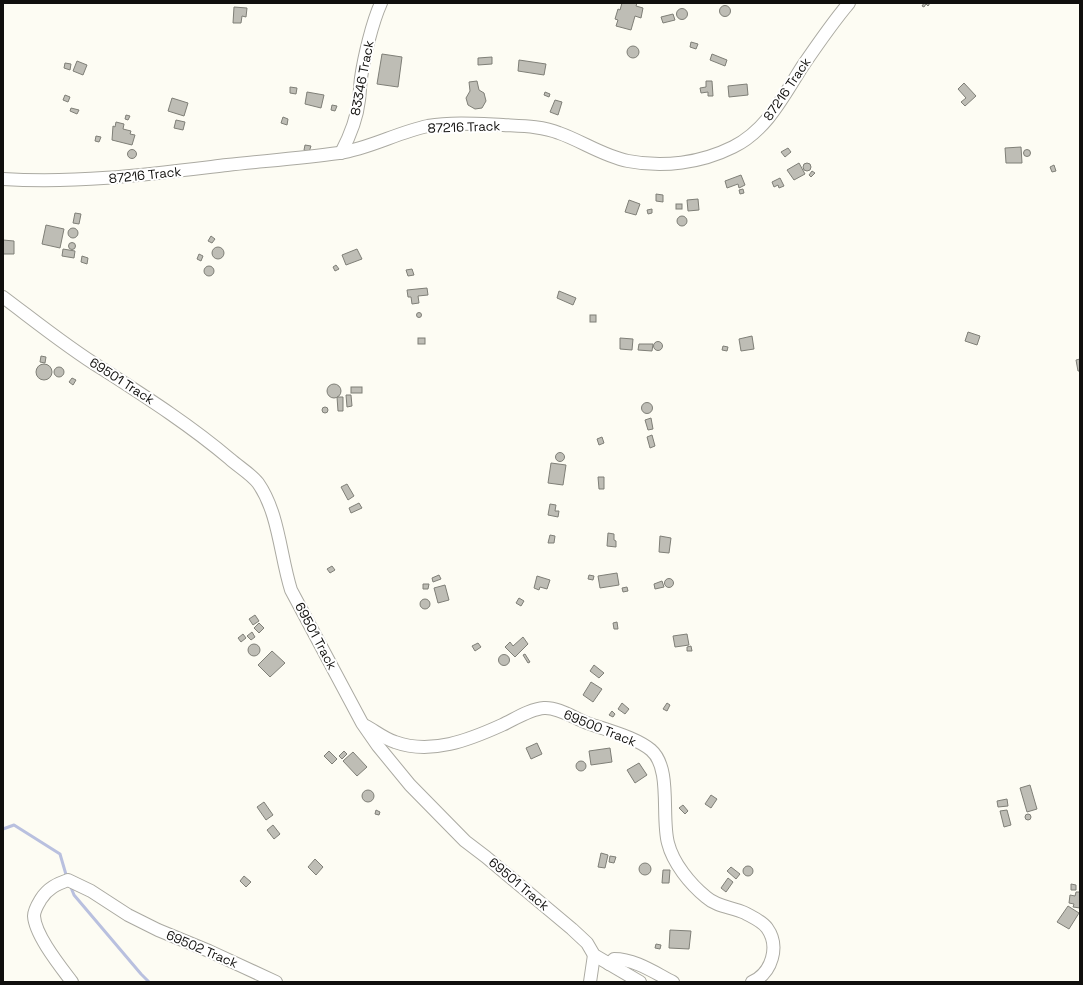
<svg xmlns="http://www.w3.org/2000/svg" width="1083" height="985" viewBox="0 0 1083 985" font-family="'Space Grotesk',sans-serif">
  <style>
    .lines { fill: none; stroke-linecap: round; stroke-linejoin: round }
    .stream { stroke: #b9c0df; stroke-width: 3 }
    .building { fill: #bebdb5; stroke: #7f7f77 }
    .minor-casing { stroke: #abaaa2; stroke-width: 14 }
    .minor { stroke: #fff; stroke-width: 12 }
    .labels { text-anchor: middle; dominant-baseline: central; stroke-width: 4; stroke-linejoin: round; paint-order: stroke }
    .street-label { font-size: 13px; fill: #100f0d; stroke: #fff }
  </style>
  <rect width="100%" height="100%" fill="#fdfcf3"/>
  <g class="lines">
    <g class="stream">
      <polyline points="3,829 14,825 60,854 67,878"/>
      <polyline points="70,885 74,895 141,974 149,982"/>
    </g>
  </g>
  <g class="building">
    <polygon points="622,3 637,3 636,6 643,8 641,18 635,16 631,30 616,26 618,20 615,19 618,9 620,10"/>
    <polygon points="924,3 930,3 928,6 926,4 924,7 922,6"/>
    <circle cx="725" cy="11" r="5.5"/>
    <polygon points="234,7 247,8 246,17 242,16 241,23 233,23"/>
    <circle cx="682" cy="14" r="5.5"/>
    <polygon points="673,14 675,20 663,23 661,17"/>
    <polygon points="691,42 698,44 696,49 690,47"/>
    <circle cx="633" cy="52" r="6"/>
    <polygon points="382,54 402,57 398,87 377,84"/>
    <polygon points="712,54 727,60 725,66 710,60"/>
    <polygon points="492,57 492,64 478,65 478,58"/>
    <polygon points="519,60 546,64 544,75 518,71"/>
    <polygon points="77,61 87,65 83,75 73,71"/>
    <polygon points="65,63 71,64 70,70 64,68"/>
    <polygon points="477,81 479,90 484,93 486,101 482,108 475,109 468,105 466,98 470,91 469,82"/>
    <polygon points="706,81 712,81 713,96 708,96 708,92 701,93 700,88 706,87"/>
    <polygon points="964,83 976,96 965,106 961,102 966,98 958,89"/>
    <polygon points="747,84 748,95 729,97 728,86"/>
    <polygon points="290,87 297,88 296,94 290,93"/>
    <polygon points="307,92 324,95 321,108 305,104"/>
    <polygon points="545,92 550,94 549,97 544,95"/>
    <polygon points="65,95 70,97 68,102 63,100"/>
    <polygon points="172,98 188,103 184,116 168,111"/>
    <polygon points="555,100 562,102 558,115 550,112"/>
    <polygon points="332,105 337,106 335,111 331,110"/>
    <polygon points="71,108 79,110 77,114 70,111"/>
    <polygon points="126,115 130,116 128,120 125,119"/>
    <polygon points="283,117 288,119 287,125 281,123"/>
    <polygon points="176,120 185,122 183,130 174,128"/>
    <polygon points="116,122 124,124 123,129 131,131 130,134 135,135 132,145 112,140 113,126 115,127"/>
    <polygon points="96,136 101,137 99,142 95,141"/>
    <polygon points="305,145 311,146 309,152 304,150"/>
    <polygon points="1021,147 1022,163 1006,163 1005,148"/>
    <polygon points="788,148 791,152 785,157 781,152"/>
    <circle cx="132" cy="154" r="4.5"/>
    <circle cx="1027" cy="153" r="3.5"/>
    <circle cx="807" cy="167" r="4"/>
    <polygon points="799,163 805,174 794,180 787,170"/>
    <polygon points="1054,165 1056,171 1052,172 1050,167"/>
    <polygon points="812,171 815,173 811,177 809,175"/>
    <polygon points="741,175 745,185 739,188 738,184 727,188 725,181"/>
    <polygon points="780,178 784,186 779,188 778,185 774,187 772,182"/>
    <polygon points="743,189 744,193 740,194 739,190"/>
    <polygon points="656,194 663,195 663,202 656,201"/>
    <polygon points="698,199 699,210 688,211 687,200"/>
    <polygon points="629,200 640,204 636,215 625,212"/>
    <rect x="676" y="204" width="6" height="5"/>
    <polygon points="652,209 652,213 648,214 647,210"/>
    <polygon points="75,213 81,214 79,224 73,223"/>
    <circle cx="682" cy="221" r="5"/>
    <polygon points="46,225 64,229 60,248 42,244"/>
    <circle cx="73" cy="233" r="5"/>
    <polygon points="211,236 215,239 212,243 208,241"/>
    <polygon points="3,240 14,241 14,254 3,254"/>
    <circle cx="72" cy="246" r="3.5"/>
    <circle cx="218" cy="253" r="6"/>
    <polygon points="63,249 75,251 74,258 62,256"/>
    <polygon points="357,249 362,259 346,265 342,255"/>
    <polygon points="199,254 203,256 201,261 197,259"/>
    <polygon points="82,256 88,258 87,264 81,262"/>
    <polygon points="336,265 339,269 335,271 333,267"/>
    <circle cx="209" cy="271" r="5"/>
    <polygon points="412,269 414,275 408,276 406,270"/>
    <polygon points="427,288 428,295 418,296 419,303 412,304 411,297 408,297 407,290"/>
    <polygon points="559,291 576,298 573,305 557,298"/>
    <circle cx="419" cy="315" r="2.5"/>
    <rect x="590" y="315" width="6" height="7"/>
    <polygon points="968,332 980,336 977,345 965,341"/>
    <polygon points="752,336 754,349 741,351 739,339"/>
    <rect x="418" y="338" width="7" height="6"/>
    <polygon points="620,338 633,339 632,350 620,349"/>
    <circle cx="658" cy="346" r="4.5"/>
    <polygon points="639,344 653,344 652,351 638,350"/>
    <polygon points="723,346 728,347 727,351 722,350"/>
    <polygon points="41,356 46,357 45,363 40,362"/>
    <polygon points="1080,359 1080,371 1078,371 1076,360"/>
    <circle cx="44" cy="372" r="8"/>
    <circle cx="59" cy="372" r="5"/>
    <polygon points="72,378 76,380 73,385 69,382"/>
    <circle cx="334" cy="391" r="7"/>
    <rect x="351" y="387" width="11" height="6"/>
    <polygon points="346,395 351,395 352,406 347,407"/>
    <polygon points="337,397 343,397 343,411 338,411"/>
    <circle cx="647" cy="408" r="5.5"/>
    <circle cx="325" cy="410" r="3"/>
    <polygon points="651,418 653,429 648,430 645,420"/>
    <polygon points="652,435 655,446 650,448 647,437"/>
    <polygon points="602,437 604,443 599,445 597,439"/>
    <circle cx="560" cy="457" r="4.5"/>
    <polygon points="551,463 566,465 563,485 548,483"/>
    <polygon points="598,477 604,477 604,489 599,489"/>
    <polygon points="347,484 354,496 348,500 341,487"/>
    <polygon points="359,503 362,508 351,513 349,508"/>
    <polygon points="550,504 556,505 555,511 559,511 558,517 548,515"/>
    <polygon points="608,533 614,534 614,540 616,541 616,547 607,546"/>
    <polygon points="550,535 555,536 554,543 548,543"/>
    <polygon points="660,536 671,538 669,553 659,552"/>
    <polygon points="332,566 335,570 330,573 327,569"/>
    <polygon points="617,573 619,585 600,588 598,576"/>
    <polygon points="439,575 441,579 433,582 432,578"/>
    <polygon points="589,575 594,576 593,580 588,579"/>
    <polygon points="537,576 550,580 547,589 540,587 539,590 534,588"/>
    <circle cx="669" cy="583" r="4.5"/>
    <polygon points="662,581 664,587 655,589 654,584"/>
    <polygon points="423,584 429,584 428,589 423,589"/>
    <polygon points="445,585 449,600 438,603 434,588"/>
    <polygon points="627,587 628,591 623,592 622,588"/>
    <polygon points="519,598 524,601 521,606 516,603"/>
    <circle cx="425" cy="604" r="5"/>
    <polygon points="255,615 259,621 253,625 249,619"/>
    <polygon points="617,622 618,629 614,629 613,623"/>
    <polygon points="259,623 264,628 259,633 254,628"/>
    <polygon points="252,632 255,637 251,640 247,636"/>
    <polygon points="243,634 246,638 241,642 238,638"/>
    <polygon points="687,634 689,645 675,647 673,636"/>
    <polygon points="523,637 528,644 515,657 505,647 510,642 513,646"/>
    <polygon points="478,643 481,647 475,651 472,646"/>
    <circle cx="254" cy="650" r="6"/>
    <polygon points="691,646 692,651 687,651 687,647"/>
    <polygon points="272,651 285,663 270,677 258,665"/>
    <polygon points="525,654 530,662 528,663 523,655"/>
    <circle cx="504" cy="660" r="5.5"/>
    <polygon points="594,665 604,673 599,678 590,671"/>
    <polygon points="591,682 602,689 593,702 583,695"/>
    <polygon points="622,703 629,709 625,714 618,709"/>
    <polygon points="667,703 670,705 667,711 663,709"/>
    <polygon points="612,711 615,714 613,717 609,715"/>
    <polygon points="537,743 542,754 531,759 526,748"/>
    <polygon points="610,748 612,762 591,765 589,751"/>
    <polygon points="329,751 337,759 332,764 324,756"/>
    <polygon points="344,751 347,754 342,759 339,756"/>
    <polygon points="353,752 367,767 357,776 343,761"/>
    <circle cx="581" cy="766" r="5"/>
    <polygon points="639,763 647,775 635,783 627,770"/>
    <polygon points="1030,785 1037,809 1027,812 1020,788"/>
    <circle cx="368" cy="796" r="6"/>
    <polygon points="711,795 717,799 711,808 705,804"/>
    <polygon points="1007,799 1008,806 998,807 997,801"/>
    <polygon points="264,802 273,815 266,820 257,807"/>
    <polygon points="683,805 688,811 685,814 679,808"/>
    <polygon points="376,810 380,812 379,815 375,814"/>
    <polygon points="1007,810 1011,825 1004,827 1000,811"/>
    <circle cx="1028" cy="817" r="3"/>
    <polygon points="273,825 280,834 274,839 267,830"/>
    <polygon points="601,853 608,855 605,868 598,867"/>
    <polygon points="610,856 616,857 614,863 609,862"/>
    <polygon points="315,859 323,867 316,875 308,867"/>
    <circle cx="645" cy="869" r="6"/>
    <circle cx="748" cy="871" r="5"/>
    <polygon points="731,867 740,874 736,879 727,871"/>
    <polygon points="663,870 670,870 669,883 662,883"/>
    <polygon points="244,876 251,882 246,887 240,881"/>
    <polygon points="728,878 733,882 726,892 721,888"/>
    <polygon points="1071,884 1076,885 1076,890 1071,890"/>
    <polygon points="1076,892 1080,892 1080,908 1073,907 1074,904 1069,903 1070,895 1075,896"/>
    <polygon points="1068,906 1079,913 1069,929 1057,922"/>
    <polygon points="670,930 691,931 689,949 669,948"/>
    <polygon points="656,944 661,945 660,949 655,948"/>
  </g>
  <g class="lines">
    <g class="minor-casing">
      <g id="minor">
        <path d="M341,153C350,136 357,118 359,100C360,93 360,85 361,78C364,57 372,23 381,3"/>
        <path d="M3,179C78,184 152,174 227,165C264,161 302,158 339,153C369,149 398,132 428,126C452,122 479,124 503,125C521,126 542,126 559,133C582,141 603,156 628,161C663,168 701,163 733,147C766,131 783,97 802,67C817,45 832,23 849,3"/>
        <path d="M3,297C35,321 67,347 101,368C146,397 190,425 230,459C239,467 251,474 258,483C279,513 280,555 291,590L362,723L378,746L410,785L465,841L486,857L572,929L587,943L594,955L640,982"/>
        <path d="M366,726C375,731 385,739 395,742C431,755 469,740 502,725C515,719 530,709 544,708C558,707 574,718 587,723C601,728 616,732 630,738C637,741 645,745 651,750C672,768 661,817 668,843C673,863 690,884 706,897C717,907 732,907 745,913C752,917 762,921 767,928C780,946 772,973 752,982"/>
        <path d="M609,964L614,959C635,959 655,973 673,982"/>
        <path d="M72,982C60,966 35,935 34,916C34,910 38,904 41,899C48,888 57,884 68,880L91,891L128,915L158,930L209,951L276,982"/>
        <polyline points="590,982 594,955"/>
      </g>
    </g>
    <use href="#minor" class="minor"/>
  </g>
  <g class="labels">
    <g class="street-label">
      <text transform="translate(362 78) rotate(-79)">83346 Track</text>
      <text transform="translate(787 89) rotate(-56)">87216 Track</text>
      <text transform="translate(464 127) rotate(-2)">87216 Track</text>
      <text transform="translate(145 175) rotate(-6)">87216 Track</text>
      <text transform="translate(122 381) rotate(33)">69501 Track</text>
      <text transform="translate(316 636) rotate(62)">69501 Track</text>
      <text transform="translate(600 728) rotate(22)">69500 Track</text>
      <text transform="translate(519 884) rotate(40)">69501 Track</text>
      <text transform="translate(202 949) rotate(23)">69502 Track</text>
    </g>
  </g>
  <rect width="1083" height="985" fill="none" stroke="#100f0d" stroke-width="8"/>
</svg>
